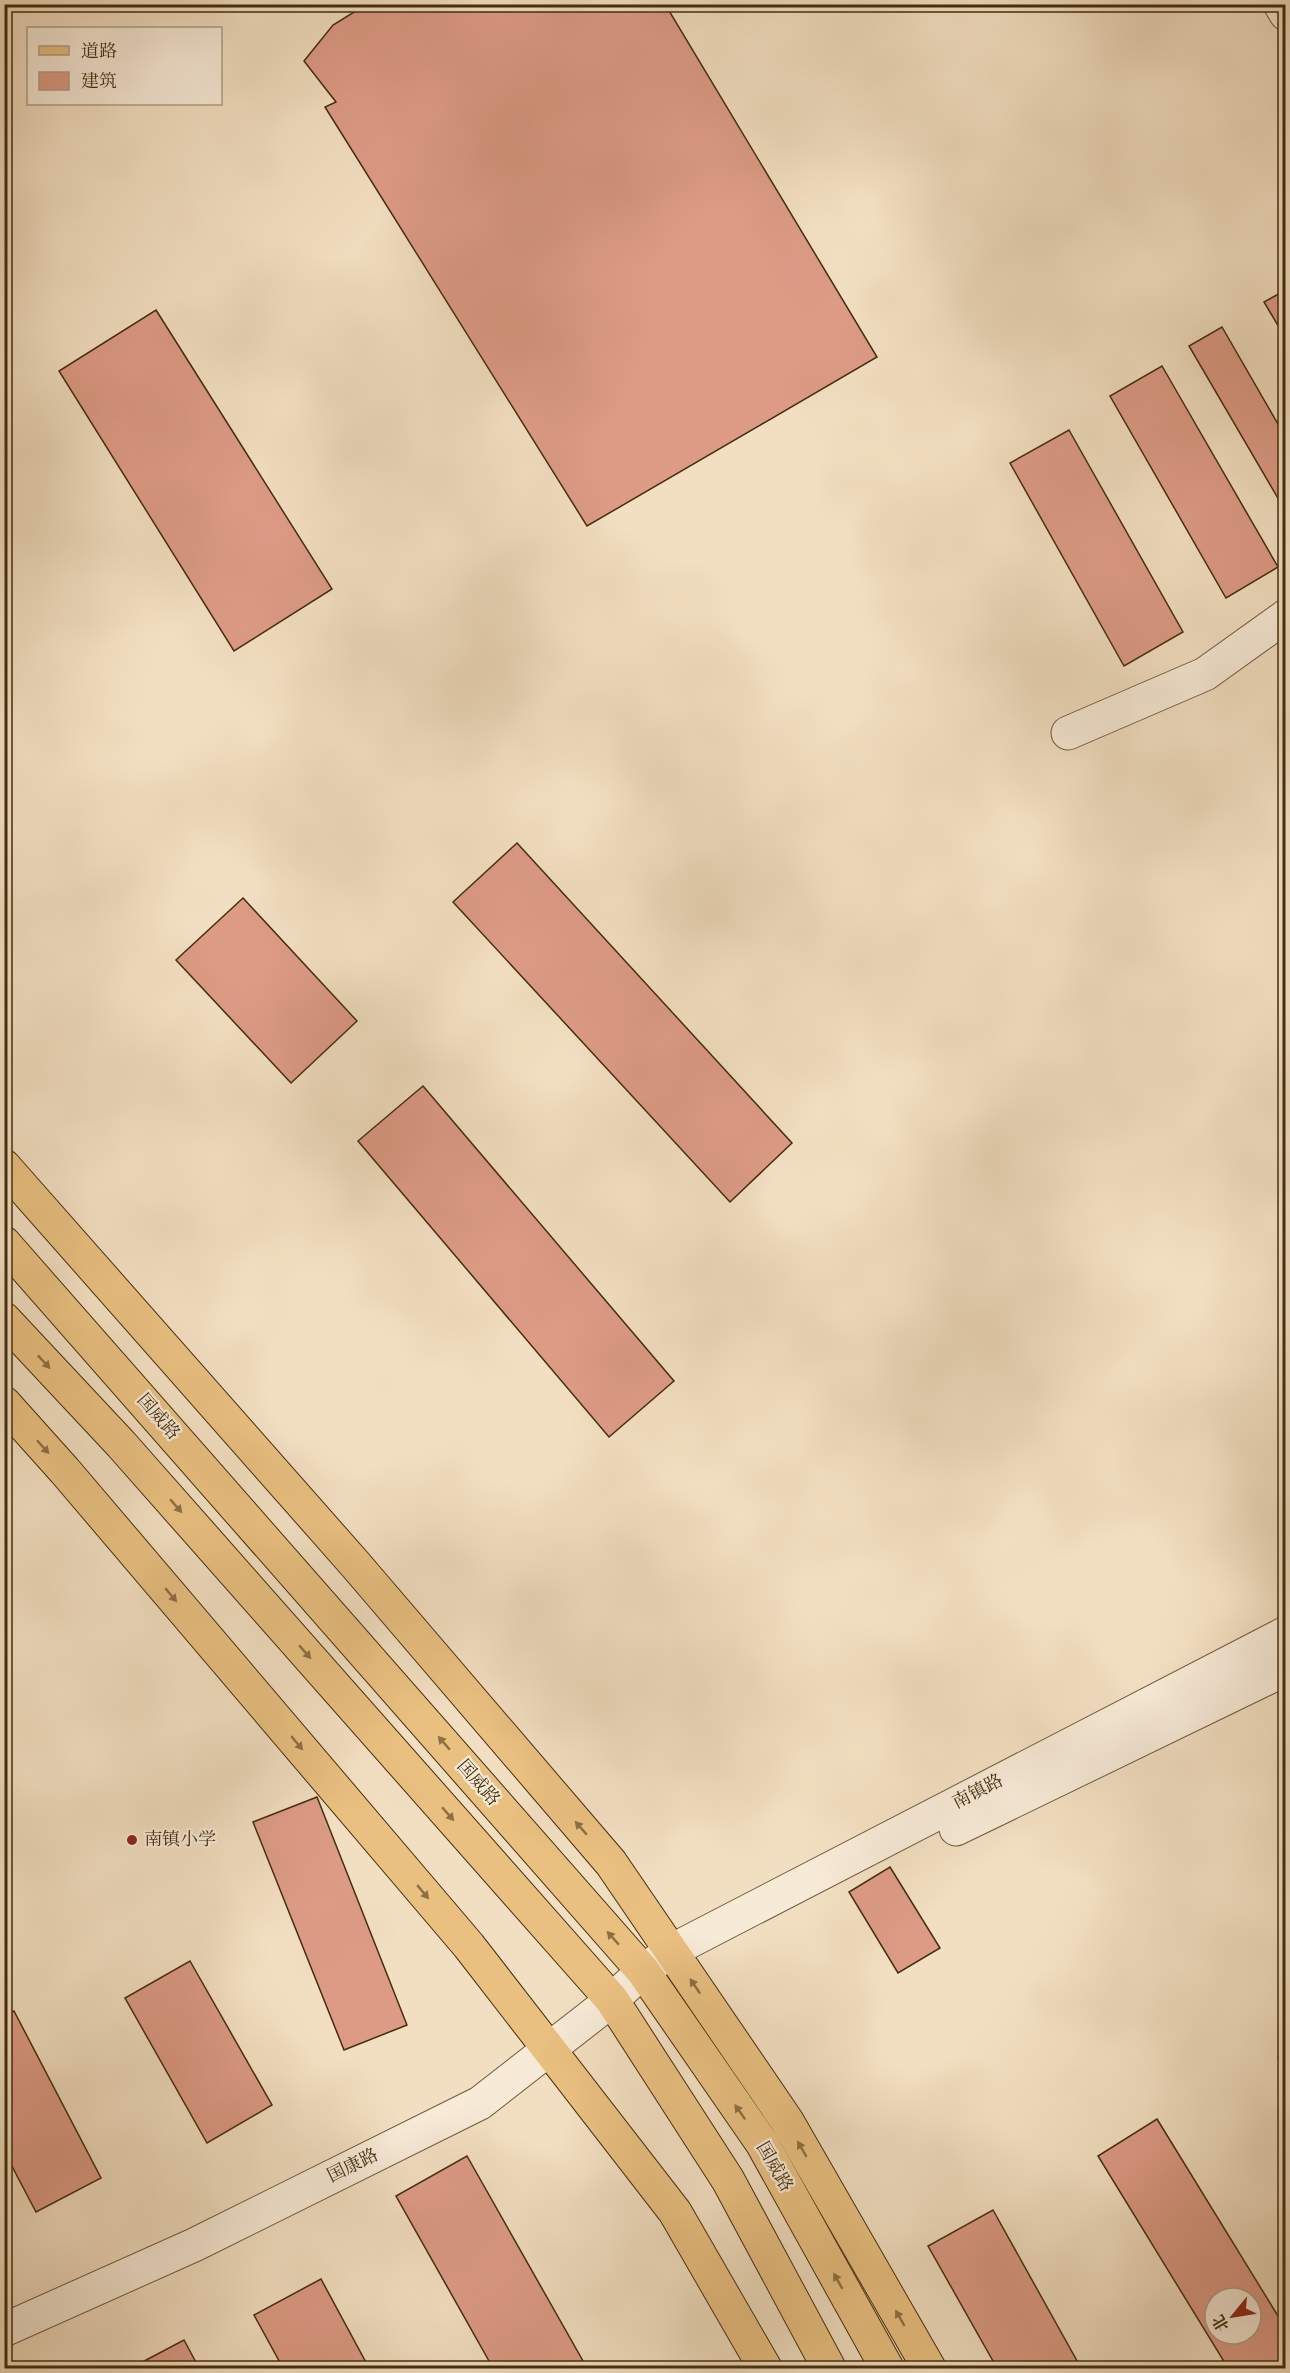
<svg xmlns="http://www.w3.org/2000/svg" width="1290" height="2373" viewBox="0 0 1290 2373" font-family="'Old Standard TT','Noto Serif SC',serif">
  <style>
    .building { fill: #dd9b86; stroke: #422d0e; stroke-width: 1.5; fill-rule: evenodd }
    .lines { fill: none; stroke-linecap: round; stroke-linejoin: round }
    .minor-casing { stroke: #6e5a3b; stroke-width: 35 }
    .major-casing { stroke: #422d0e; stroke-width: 35 }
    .minor { stroke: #f7ead7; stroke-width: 33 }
    .major { stroke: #e9c080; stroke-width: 33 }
    .oneway { fill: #8d6f41 }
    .poi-dot { fill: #8f2418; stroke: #f7ead7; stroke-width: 2 }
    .labels { text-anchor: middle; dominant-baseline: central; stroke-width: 4.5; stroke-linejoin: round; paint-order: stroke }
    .street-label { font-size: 18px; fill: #422d0e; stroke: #f7ead7 }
    .poi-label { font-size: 18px; fill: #422d0e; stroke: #f7ead7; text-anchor: start }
  </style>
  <rect width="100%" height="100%" fill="#f2dfc1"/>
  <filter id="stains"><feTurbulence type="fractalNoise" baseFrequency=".00333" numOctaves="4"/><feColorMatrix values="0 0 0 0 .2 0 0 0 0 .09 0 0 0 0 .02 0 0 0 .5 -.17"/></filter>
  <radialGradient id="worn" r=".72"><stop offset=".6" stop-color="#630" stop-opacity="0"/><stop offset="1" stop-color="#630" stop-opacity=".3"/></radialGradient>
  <g class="building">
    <polygon points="367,4 665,4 877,357 587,526 325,107 336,102 304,61 333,25"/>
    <polygon points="1286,290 1286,339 1264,302"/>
    <polygon points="156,310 332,589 234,651 59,371"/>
    <polygon points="1222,327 1286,438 1286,512 1189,346"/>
    <polygon points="1162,366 1278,567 1226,598 1110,396"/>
    <polygon points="1069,430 1183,632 1124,666 1010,463"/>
    <polygon points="517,843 792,1143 730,1202 453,902"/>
    <polygon points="243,898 357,1021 291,1083 176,960"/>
    <polygon points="423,1086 674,1381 609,1437 358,1141"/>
    <polygon points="317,1797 407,2025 344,2050 253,1822"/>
    <polygon points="890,1867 940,1948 898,1973 849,1892"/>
    <polygon points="190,1961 272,2105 207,2143 125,1998"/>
    <polygon points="14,2011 101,2178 36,2212 4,2151 4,2016"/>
    <polygon points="1286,2053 1286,2069 1278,2057"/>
    <path d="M1157,2119L1286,2329V2368H1228L1098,2156ZM1215,2298H1251V2334H1215Z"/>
    <polygon points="467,2156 587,2368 493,2368 396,2196"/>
    <polygon points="993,2210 1081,2368 997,2368 928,2246"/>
    <polygon points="321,2279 369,2368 283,2368 254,2315"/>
    <polygon points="184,2340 199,2368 131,2368"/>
  </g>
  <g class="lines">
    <g class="minor-casing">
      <g id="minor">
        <polyline points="1280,4 1286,14"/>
        <polyline points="1068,733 1205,674 1286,616"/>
        <polyline points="956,1829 1286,1669"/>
        <polyline points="4,2330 194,2245 480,2103 612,2000 643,1971 671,1951 1286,1633"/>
      </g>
    </g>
    <g class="major-casing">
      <g id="major">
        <polyline points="4,1166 355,1564 611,1863 787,2121 929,2368"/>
        <polyline points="4,1243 643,1971 762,2143 887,2368"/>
        <polyline points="4,1319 121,1444 612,2000 728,2180 829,2368"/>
        <polyline points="4,1403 65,1471 469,1946 675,2212 765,2368"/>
      </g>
    </g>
    <use href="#minor" class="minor"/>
    <use href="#major" class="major"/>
  </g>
  <defs><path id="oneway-solid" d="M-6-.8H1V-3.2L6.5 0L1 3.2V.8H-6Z" transform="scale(1.5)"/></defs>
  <g class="oneway">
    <use href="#oneway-solid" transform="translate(44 1362) rotate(47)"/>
    <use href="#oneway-solid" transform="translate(43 1447) rotate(48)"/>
    <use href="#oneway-solid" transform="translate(176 1506) rotate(49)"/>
    <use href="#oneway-solid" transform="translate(171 1595) rotate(50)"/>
    <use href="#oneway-solid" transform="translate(305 1652) rotate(49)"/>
    <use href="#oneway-solid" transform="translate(297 1743) rotate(50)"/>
    <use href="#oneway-solid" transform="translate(444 1743) rotate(-131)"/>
    <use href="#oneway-solid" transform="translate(448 1814) rotate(49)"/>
    <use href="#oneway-solid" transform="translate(581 1828) rotate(-131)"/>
    <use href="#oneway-solid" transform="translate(423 1892) rotate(50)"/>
    <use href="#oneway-solid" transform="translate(613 1938) rotate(-131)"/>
    <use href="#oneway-solid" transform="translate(695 1986) rotate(-124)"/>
    <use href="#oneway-solid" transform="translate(740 2112) rotate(-125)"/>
    <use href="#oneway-solid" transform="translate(802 2149) rotate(-120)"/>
    <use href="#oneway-solid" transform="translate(838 2281) rotate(-119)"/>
    <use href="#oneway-solid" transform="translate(900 2318) rotate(-120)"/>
  </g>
  <circle class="poi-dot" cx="132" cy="1840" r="6"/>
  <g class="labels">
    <g class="street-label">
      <text transform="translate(158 1417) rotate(49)">国威路</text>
      <text transform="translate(478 1783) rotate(49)">国威路</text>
      <text transform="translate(978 1792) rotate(-27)">南镇路</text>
      <text transform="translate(353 2166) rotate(-26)">国康路</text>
      <text transform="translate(774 2167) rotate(60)">国威路</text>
    </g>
    <g class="poi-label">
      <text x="144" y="1840">南镇小学</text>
    </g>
  </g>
  <rect width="1290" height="2373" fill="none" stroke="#f2dfc1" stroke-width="24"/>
  <rect x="6" y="6" width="1278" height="2361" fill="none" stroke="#422d0e" stroke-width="3"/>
  <rect x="12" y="12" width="1266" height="2349" fill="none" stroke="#422d0e" stroke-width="1.5"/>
  <rect x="27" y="27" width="195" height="78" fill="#f7ead7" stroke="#af9e87" stroke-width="1.5"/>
  <rect x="39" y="46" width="30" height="9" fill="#e9c080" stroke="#af9e87" stroke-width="1.5"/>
  <text x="81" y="57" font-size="18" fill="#422d0e">道路</text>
  <rect x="39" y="72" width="30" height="18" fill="#dd9b86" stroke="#af9e87" stroke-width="1.5"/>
  <text x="81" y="87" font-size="18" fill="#422d0e">建筑</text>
  <g transform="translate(1233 2316) rotate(240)"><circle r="28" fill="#f7ead7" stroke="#af9e87" stroke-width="1.5"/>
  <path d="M0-4.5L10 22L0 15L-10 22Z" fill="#8f2418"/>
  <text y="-9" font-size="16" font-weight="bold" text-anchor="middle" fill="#422d0e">北</text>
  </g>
  <rect width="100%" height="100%" filter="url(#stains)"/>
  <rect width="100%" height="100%" fill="url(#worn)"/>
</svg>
